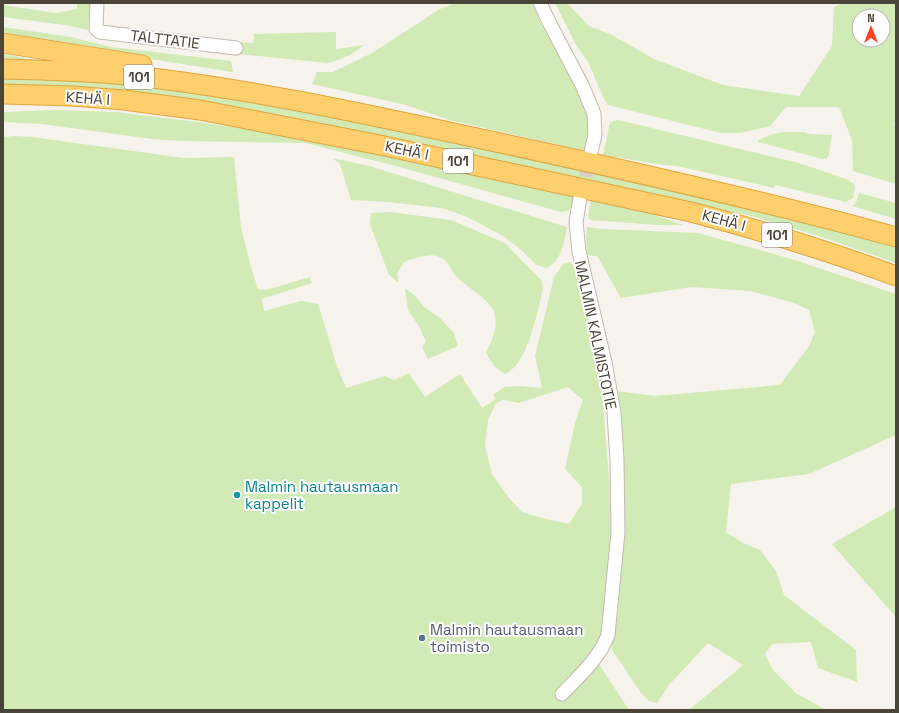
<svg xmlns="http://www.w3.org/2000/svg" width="899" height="713" viewBox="0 0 899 713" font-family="'Space Grotesk',sans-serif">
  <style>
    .green { fill: #d2eab5; fill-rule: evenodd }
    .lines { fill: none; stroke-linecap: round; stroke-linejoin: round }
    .minor-tunnel { stroke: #d4d0c8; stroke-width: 13; stroke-dasharray: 13 6; stroke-linecap: butt }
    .minor-casing { stroke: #c2bbae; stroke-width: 15 }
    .highway-casing { stroke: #e0a43c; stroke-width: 21 }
    .minor { stroke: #fff; stroke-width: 13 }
    .highway { stroke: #ffcf6e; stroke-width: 19 }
    .culture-dot { fill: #0f9aa8; stroke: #fff; stroke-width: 1.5 }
    .service-dot { fill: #5c6f8a; stroke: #fff; stroke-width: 1.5 }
    .labels { text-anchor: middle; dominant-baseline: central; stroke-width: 4; stroke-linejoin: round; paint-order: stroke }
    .shield { fill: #fff; stroke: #817c74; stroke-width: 1 }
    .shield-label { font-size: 14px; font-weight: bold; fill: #4b4439 }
    .street-label { font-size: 15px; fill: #4b4439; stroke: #fff }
    .culture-label { font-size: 15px; fill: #0d838f; stroke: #fff; text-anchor: start }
    .service-label { font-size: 15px; fill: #4e5e75; stroke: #fff; text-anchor: start }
  </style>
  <rect width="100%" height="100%" fill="#f6f3ec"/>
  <g class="green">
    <polygon points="77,3 90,3 88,30 65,25 3,17 3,5 56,13 77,9"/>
    <polygon points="455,3 532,3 542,26 575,79 588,109 590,133 585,151 450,120 406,105 312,84 317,72 333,72 372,53 440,9"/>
    <path d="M555,3H567L589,26L610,34L654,59L723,85L799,96L832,46L834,7L843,3H896V121L894,123L896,134V184L853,171L852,140L839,107H786L770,126L741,133H721L608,105L604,99L588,62L576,45ZM859,16H883V40H859Z"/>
    <polygon points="3,27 71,37 111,47 231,61 233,72 3,36"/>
    <path d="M336,32V49L364,45C353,54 342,60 327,63L240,54L241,42L253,43L254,34Z"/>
    <polygon points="3,54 26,58 21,60 3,60"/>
    <polygon points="3,78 75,79 127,84 207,94 350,120 599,174 746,208 896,246 896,263 819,236 751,216 344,128 206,101 166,95 74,87 3,85"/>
    <path d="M54,110L116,112L198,122L307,138L574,196C572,206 573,211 561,212L403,168L306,143L181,141L152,139L42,124L3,122V112Z"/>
    <polygon points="618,120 799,163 846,179 854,184 855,186 853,198 846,202 775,185 774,188 677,166 664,165 603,155 610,122"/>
    <polygon points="784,132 804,132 810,134 832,135 829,155 826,159 822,159 758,142 758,140 772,134"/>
    <path d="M15,136L32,137L184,158L234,157L241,227L250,264L258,289L266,290L310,277L312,283L262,299L264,311L301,301L318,304L337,366L346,388L385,376L394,380L409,373L425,397L460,374L482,408L496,399L493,395L504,387L519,386L542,388L535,356L554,277L563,264L570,262L574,266L579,283L594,346L602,389L609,480L611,538L602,631L591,652L629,710H3V137ZM568,387L583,400L575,423L565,469L582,487V504L569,524L538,517L522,512L509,498L492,474L485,446L488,420L496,403L503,400L519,403Z"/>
    <path d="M332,158L369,166L567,227C564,243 562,261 546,268L537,265L520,249L503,236L467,217L442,208L388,202L351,200L340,164Z"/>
    <polygon points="859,193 896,203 896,219 852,206 855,204"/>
    <polygon points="591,200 650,213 683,225 657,225 590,220 588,217"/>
    <path d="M390,212L451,220L505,243L542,281L543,290C537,312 528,365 505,374L494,366L486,353C492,339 499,328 494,312C490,300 467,287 458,278C450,271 449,259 437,256C428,253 413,259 404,262L397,274L399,283L389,275L370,224L371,213Z"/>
    <path d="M587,227L602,229L698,233L795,260L896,294V435L809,474L731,484L726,532L741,542L760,550L776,571L784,595L856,650L857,682L818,668L811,642L772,644L765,654L773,670L797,694L827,710H689L743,665L708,643L669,685L657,703L649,701L641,693L612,650V641L617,624L624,518L616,391L655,396L780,385L809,346L815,332L809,310L794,303L751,291L691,287L621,298L597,256L586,255C588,246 585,237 587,227Z"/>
    <polygon points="405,288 414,295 424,307 441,319 454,333 458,346 428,359 422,347 426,342 420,328 408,310"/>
    <polygon points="896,507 896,617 832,544"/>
  </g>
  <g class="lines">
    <polyline class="minor-tunnel" points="581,195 591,154"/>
    <g class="minor-casing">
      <g id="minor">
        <polyline points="97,3 96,29 100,32 236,48"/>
        <polyline points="540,3 549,22 583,87 594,114 595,135 591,152"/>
        <path d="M562,694C579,676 599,659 608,635L618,532L617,460L614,413L605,362L579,251L576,222L580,198"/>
      </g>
    </g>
    <g class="highway-casing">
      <g id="highway">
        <polyline points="3,43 142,65"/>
        <path d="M3,69C44,70 85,71 126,75C249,88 370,115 491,141C627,170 762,200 896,237"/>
        <path d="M3,94L72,96L124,100L200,110L380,145L691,212C760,230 829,251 896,276"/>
      </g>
    </g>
    <use href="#minor" class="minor"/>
    <use href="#highway" class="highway"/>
  </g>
  <circle class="culture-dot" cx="237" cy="495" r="4"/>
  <circle class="service-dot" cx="422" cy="638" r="4"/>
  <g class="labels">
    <g class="shield">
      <rect x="124" y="65" width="30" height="24" rx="3"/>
      <rect x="443" y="149" width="30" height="24" rx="3"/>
      <rect x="762" y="223" width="30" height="24" rx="3"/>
    </g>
    <g class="shield-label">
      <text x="139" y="77">101</text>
      <text x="458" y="161">101</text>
      <text x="777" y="235">101</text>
    </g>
    <g class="street-label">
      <text transform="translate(165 39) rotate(7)">TALTTATIE</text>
      <text transform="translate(88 98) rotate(4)">KEHÄ I</text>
      <text transform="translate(407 150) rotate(12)">KEHÄ I</text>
      <text transform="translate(724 220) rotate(15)">KEHÄ I</text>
      <text transform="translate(596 335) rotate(78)">MALMIN KALMISTOTIE</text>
    </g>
    <g class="culture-label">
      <text x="245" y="486">Malmin hautausmaan<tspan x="245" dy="17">kappelit</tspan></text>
    </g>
    <g class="service-label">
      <text x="430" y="629">Malmin hautausmaan<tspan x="430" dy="17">toimisto</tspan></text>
    </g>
  </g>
  <rect width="899" height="713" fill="none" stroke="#4b4439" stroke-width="8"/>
  <g transform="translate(871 28)"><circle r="19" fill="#ffffff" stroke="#b7b4b0"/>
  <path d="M0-3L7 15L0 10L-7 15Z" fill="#fc3f1d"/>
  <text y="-6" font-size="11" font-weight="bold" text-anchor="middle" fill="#4b4439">N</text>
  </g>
</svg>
